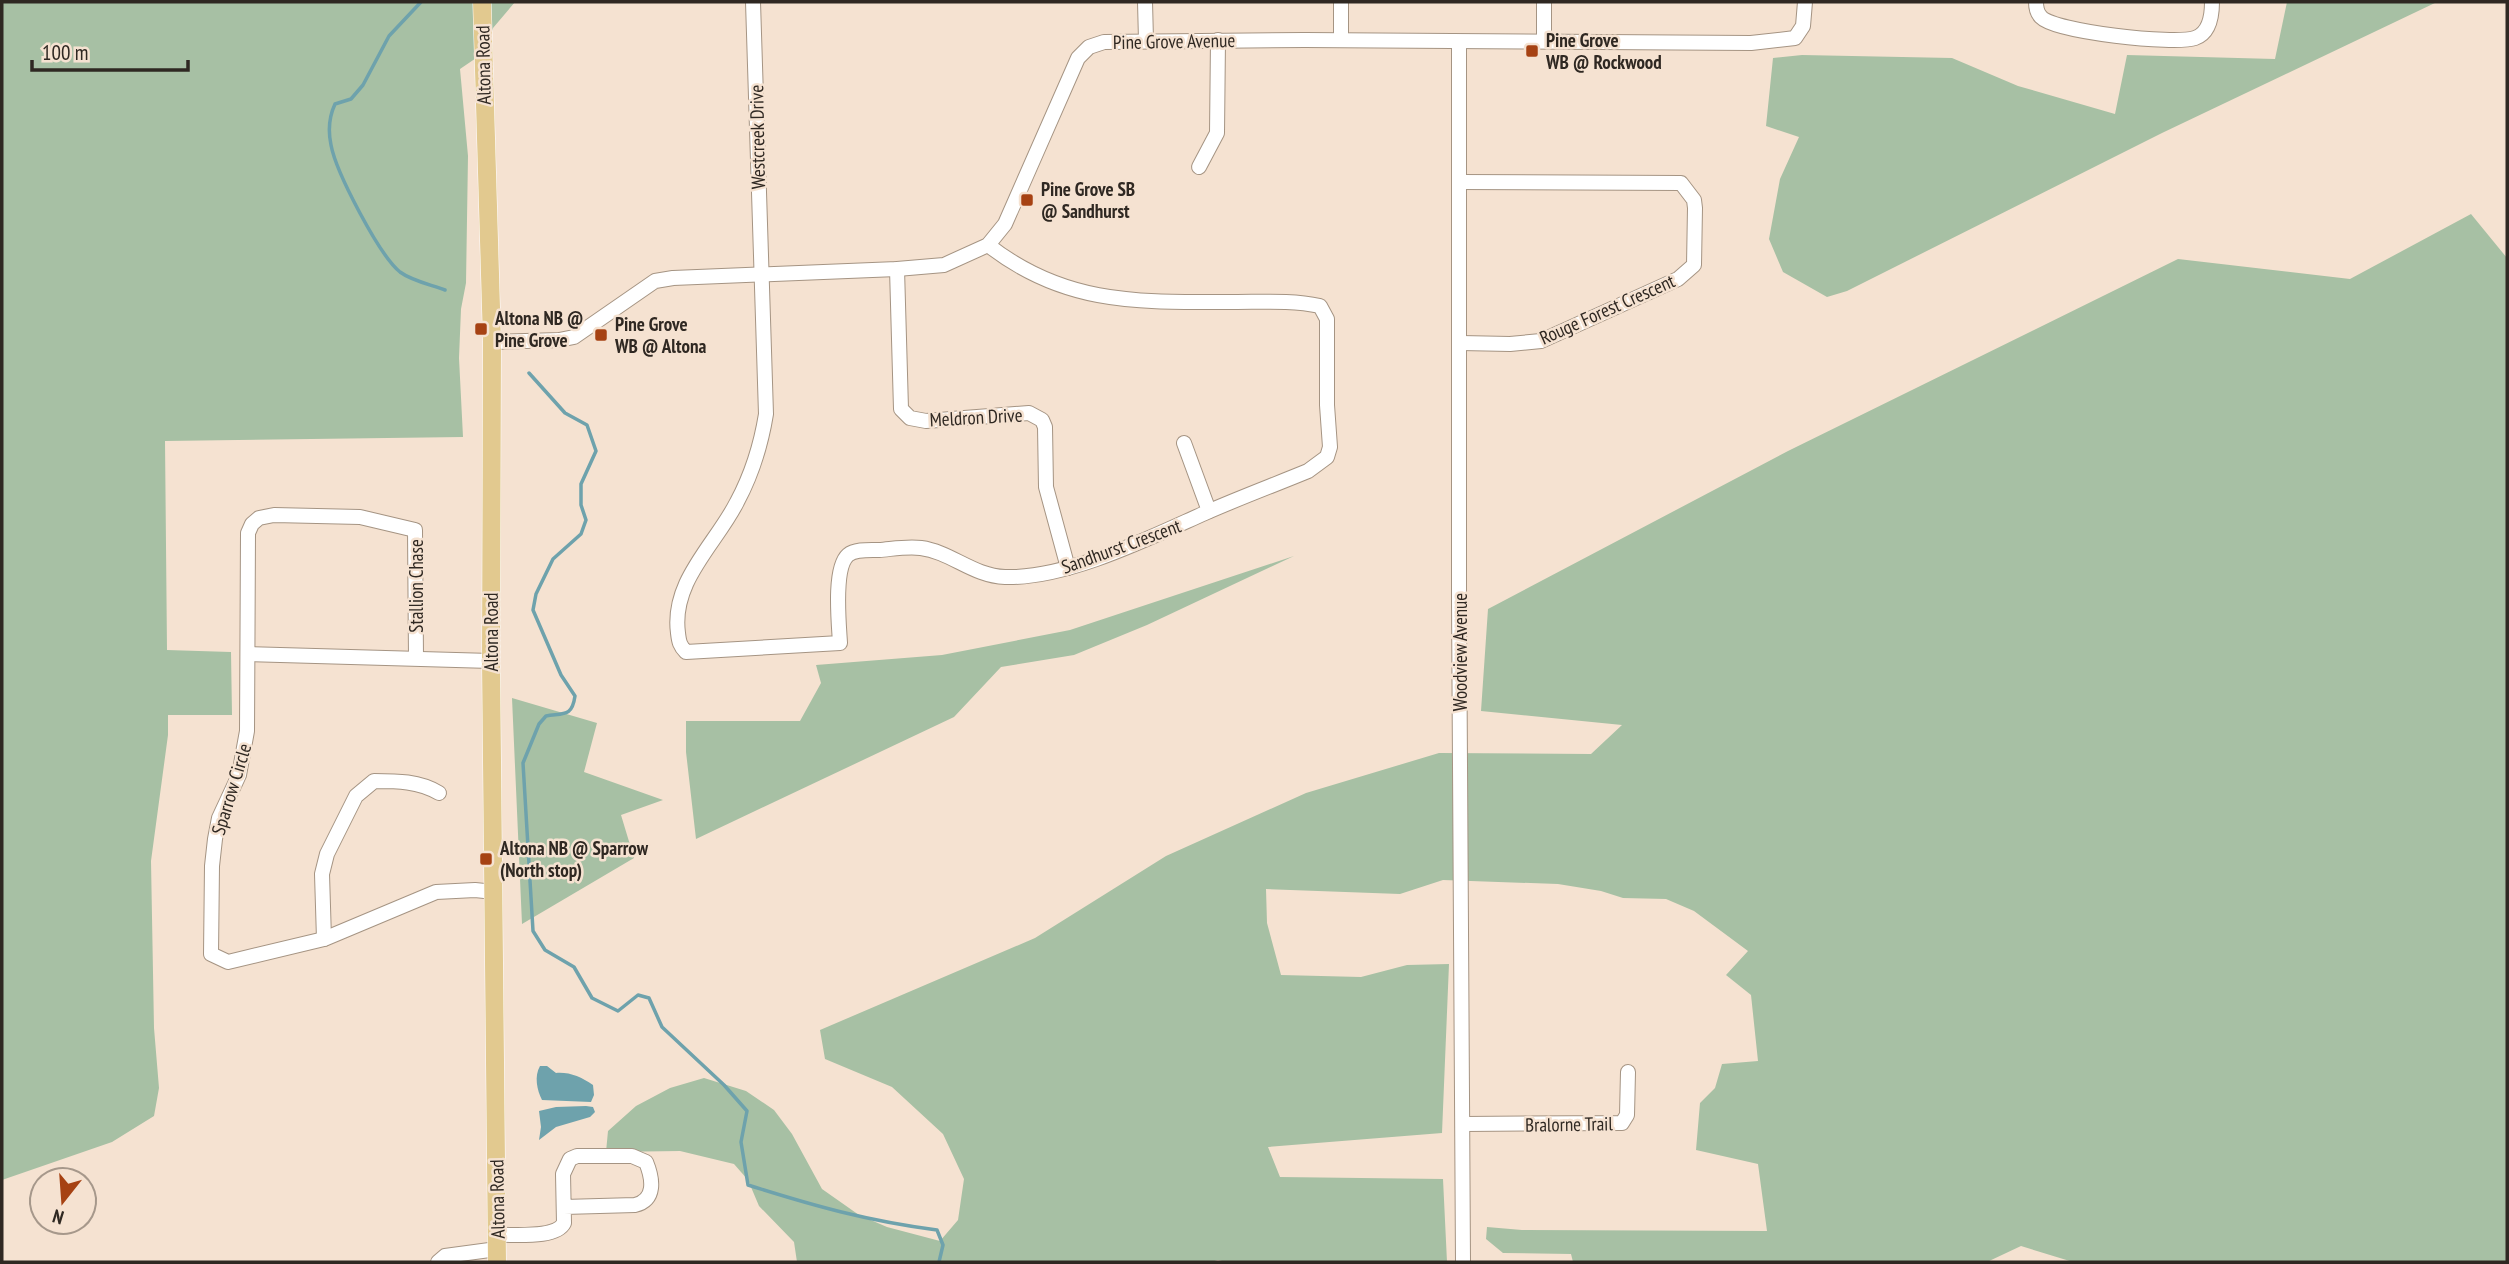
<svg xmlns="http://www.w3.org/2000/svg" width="2509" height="1264" viewBox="0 0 2509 1264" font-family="'PT Sans Narrow',sans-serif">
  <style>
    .green { fill: #a7c0a4 }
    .water { fill: #6ea2ac }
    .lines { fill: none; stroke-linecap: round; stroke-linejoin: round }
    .stream { stroke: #6ea2ac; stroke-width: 3.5 }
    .minor-casing { stroke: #a59483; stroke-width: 16 }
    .major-casing { stroke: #fff; stroke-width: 19 }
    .minor { stroke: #fff; stroke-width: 14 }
    .major { stroke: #e2c98f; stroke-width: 18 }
    .poi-dot { fill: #a64213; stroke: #f5e2d1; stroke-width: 2.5 }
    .labels { text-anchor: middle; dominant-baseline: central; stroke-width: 5; stroke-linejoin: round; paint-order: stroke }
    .poi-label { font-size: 19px; font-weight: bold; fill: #2f2822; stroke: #f5e2d1; text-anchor: start }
    .street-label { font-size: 19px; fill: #2f2822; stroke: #f5e2d1 }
  </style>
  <rect width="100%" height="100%" fill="#f5e2d1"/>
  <g class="green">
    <polygon points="2,2 515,2 493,28 485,52 460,69 468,156 466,283 461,309 459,358 463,437 165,441 167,650 231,652 232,715 168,715 168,735 151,861 154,1028 159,1088 154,1116 112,1142 2,1180"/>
    <polygon points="2287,2 2437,2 2162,133 1847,291 1827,297 1783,272 1769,239 1780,179 1799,137 1766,126 1773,58 1802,55 1952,58 2018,86 2115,114 2127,55 2275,59"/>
    <polygon points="2471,214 2507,258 2507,1262 2073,1262 2021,1246 1987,1262 1573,1262 1571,1254 1503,1253 1486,1239 1487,1227 1522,1230 1767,1231 1758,1164 1696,1150 1700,1103 1715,1088 1722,1064 1758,1061 1751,995 1726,975 1748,951 1694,911 1666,899 1623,898 1601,891 1558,884 1443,880 1400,894 1266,889 1267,923 1281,975 1361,977 1407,965 1449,964 1442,1133 1268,1147 1280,1177 1443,1179 1447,1262 1226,1262 1218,1260 1211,1262 797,1262 794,1242 759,1206 748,1180 734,1164 680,1151 606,1152 608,1131 636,1106 670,1088 704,1078 746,1091 774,1110 792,1134 822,1189 859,1215 887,1227 940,1241 958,1220 964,1179 943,1134 892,1087 825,1059 820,1030 1035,938 1166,856 1306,793 1439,753 1591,754 1622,725 1481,711 1488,609 1788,451 2178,259 2350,279"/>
    <polygon points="1294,556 1147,625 1074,655 1001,667 954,717 696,839 686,752 686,721 800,721 821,683 816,665 942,655 1070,630"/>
    <polygon points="512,698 597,723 584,772 663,800 621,815 634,858 522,924"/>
  </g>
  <g class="water">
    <path d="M540,1066H547L556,1073C570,1072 581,1077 593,1085L594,1095L591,1102L542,1100C537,1090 534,1076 540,1066Z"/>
    <polygon points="586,1106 593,1107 595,1112 590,1117 556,1127 539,1140 541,1127 539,1111 556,1107"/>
  </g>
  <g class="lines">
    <g class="stream">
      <path d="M421,2L389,36L363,85L351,99L335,104C329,117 328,131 331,145C336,172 379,255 400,272C412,281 432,285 445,290"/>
      <path d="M529,373L565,413L587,425L596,451L581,484V505L586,520L581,534L553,559L536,594L533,610L561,675L575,696C572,717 564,713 546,716L539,724L523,763L533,931L545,950L574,967L592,998L618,1011L638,995L649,998L662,1027L724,1085L747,1111L741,1142L748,1185C814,1206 868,1221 937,1230L943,1245L939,1262"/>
    </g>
    <g class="minor-casing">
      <g id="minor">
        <path d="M753,2L766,414C761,445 752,474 737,502C716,544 671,581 678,633C679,642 680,646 686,652L840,643C839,625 833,568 848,555C855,549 869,550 879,550C892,549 908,546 921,548C951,552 973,576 1005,577C1067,579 1149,538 1205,513C1239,498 1274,485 1308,471L1327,457L1330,447L1327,405V319L1320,306C1292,300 1263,302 1234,302C1141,302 1066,306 988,245"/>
        <polyline points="1145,2 1146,40"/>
        <polyline points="1544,2 1544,41"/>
        <path d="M2036,2C2036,7 2037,13 2041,17C2055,32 2174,45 2195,38C2210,33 2212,15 2212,2"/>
        <polyline points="1341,40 1341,2"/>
        <polyline points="1459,42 1459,600 1463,1262"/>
        <polyline points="1199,167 1217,133 1218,40"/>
        <polyline points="1460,182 1681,183 1694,200 1695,208 1694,265 1678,279 1541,341 1510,344 1461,343"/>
        <polyline points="897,269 901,409 910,418 926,421 1029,413 1042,420 1045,427 1046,487 1068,568"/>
        <polyline points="492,342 559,340 574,337 655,281 673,278 897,269 944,265 988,245 1005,224 1078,58 1089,47 1104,42 1305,40 1751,43 1795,38 1803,26 1805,2"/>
        <polyline points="1184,443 1209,511"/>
        <polyline points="248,654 491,661"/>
        <polyline points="416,658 415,530 360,517 274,515 259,518 252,524 248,533 247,731 239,775 219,818 215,839 212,866 211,954 228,962 324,939 436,892 475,890 494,892"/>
        <path d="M324,939L322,874L327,854L356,796L374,781C397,781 419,781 439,793"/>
        <polyline points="1464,1124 1622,1123 1627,1115 1628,1072"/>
        <path d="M497,1235C514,1234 556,1239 564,1223L563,1174L570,1159L577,1156H632L646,1162C653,1179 656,1200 635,1205L564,1207"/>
        <polyline points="438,1262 445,1256 497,1249"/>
      </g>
    </g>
    <g class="major-casing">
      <polyline id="major" points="482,2 492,342 491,661 497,1262"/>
    </g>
    <use href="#minor" class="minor"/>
    <use href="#major" class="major"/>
  </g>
  <g class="poi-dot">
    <rect x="1525" y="44" width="14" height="14" rx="3.5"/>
    <rect x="1020" y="193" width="14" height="14" rx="3.5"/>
    <rect x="474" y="322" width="14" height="14" rx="3.5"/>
    <rect x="594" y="328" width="14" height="14" rx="3.5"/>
    <rect x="479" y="852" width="14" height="14" rx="3.5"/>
  </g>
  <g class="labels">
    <g class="poi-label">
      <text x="1546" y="40">Pine Grove<tspan x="1546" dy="22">WB @ Rockwood</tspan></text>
      <text x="1041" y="189">Pine Grove SB<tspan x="1041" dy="22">@ Sandhurst</tspan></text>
      <text x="495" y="318">Altona NB @<tspan x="495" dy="22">Pine Grove</tspan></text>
      <text x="615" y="324">Pine Grove<tspan x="615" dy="22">WB @ Altona</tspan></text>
      <text x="500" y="848">Altona NB @ Sparrow<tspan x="500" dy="22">(North stop)</tspan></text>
    </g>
    <g class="street-label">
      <text transform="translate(1174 41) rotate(-1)">Pine Grove Avenue</text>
      <text transform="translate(483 65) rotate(-91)">Altona Road</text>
      <text transform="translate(757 137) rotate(-91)">Westcreek Drive</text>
      <text transform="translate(1607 309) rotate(-24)">Rouge Forest Crescent</text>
      <text transform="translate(976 417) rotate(-3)">Meldron Drive</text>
      <text transform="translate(1121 546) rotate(-20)">Sandhurst Crescent</text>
      <text transform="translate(416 586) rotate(-90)">Stallion Chase</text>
      <text transform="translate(491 632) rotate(-90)">Altona Road</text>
      <text transform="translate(1460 652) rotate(-90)">Woodview Avenue</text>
      <text transform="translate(231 789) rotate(-73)">Sparrow Circle</text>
      <text transform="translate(1569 1124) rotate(-1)">Bralorne Trail</text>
      <text transform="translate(497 1199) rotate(-91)">Altona Road</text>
    </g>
  </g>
  <rect width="2509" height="1264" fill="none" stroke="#2f2822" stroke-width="7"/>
  <g transform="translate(63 1201) rotate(197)"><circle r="33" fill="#f5e2d1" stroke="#a6988b" stroke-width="2"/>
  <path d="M0-5L12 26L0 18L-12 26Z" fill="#a64213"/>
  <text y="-10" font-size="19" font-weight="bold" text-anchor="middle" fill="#2f2822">N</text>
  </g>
  <path d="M32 60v10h156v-10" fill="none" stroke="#2f2822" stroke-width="3.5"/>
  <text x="42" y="60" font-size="21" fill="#2f2822" stroke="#f5e2d1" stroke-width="5" paint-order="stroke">100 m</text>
</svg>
